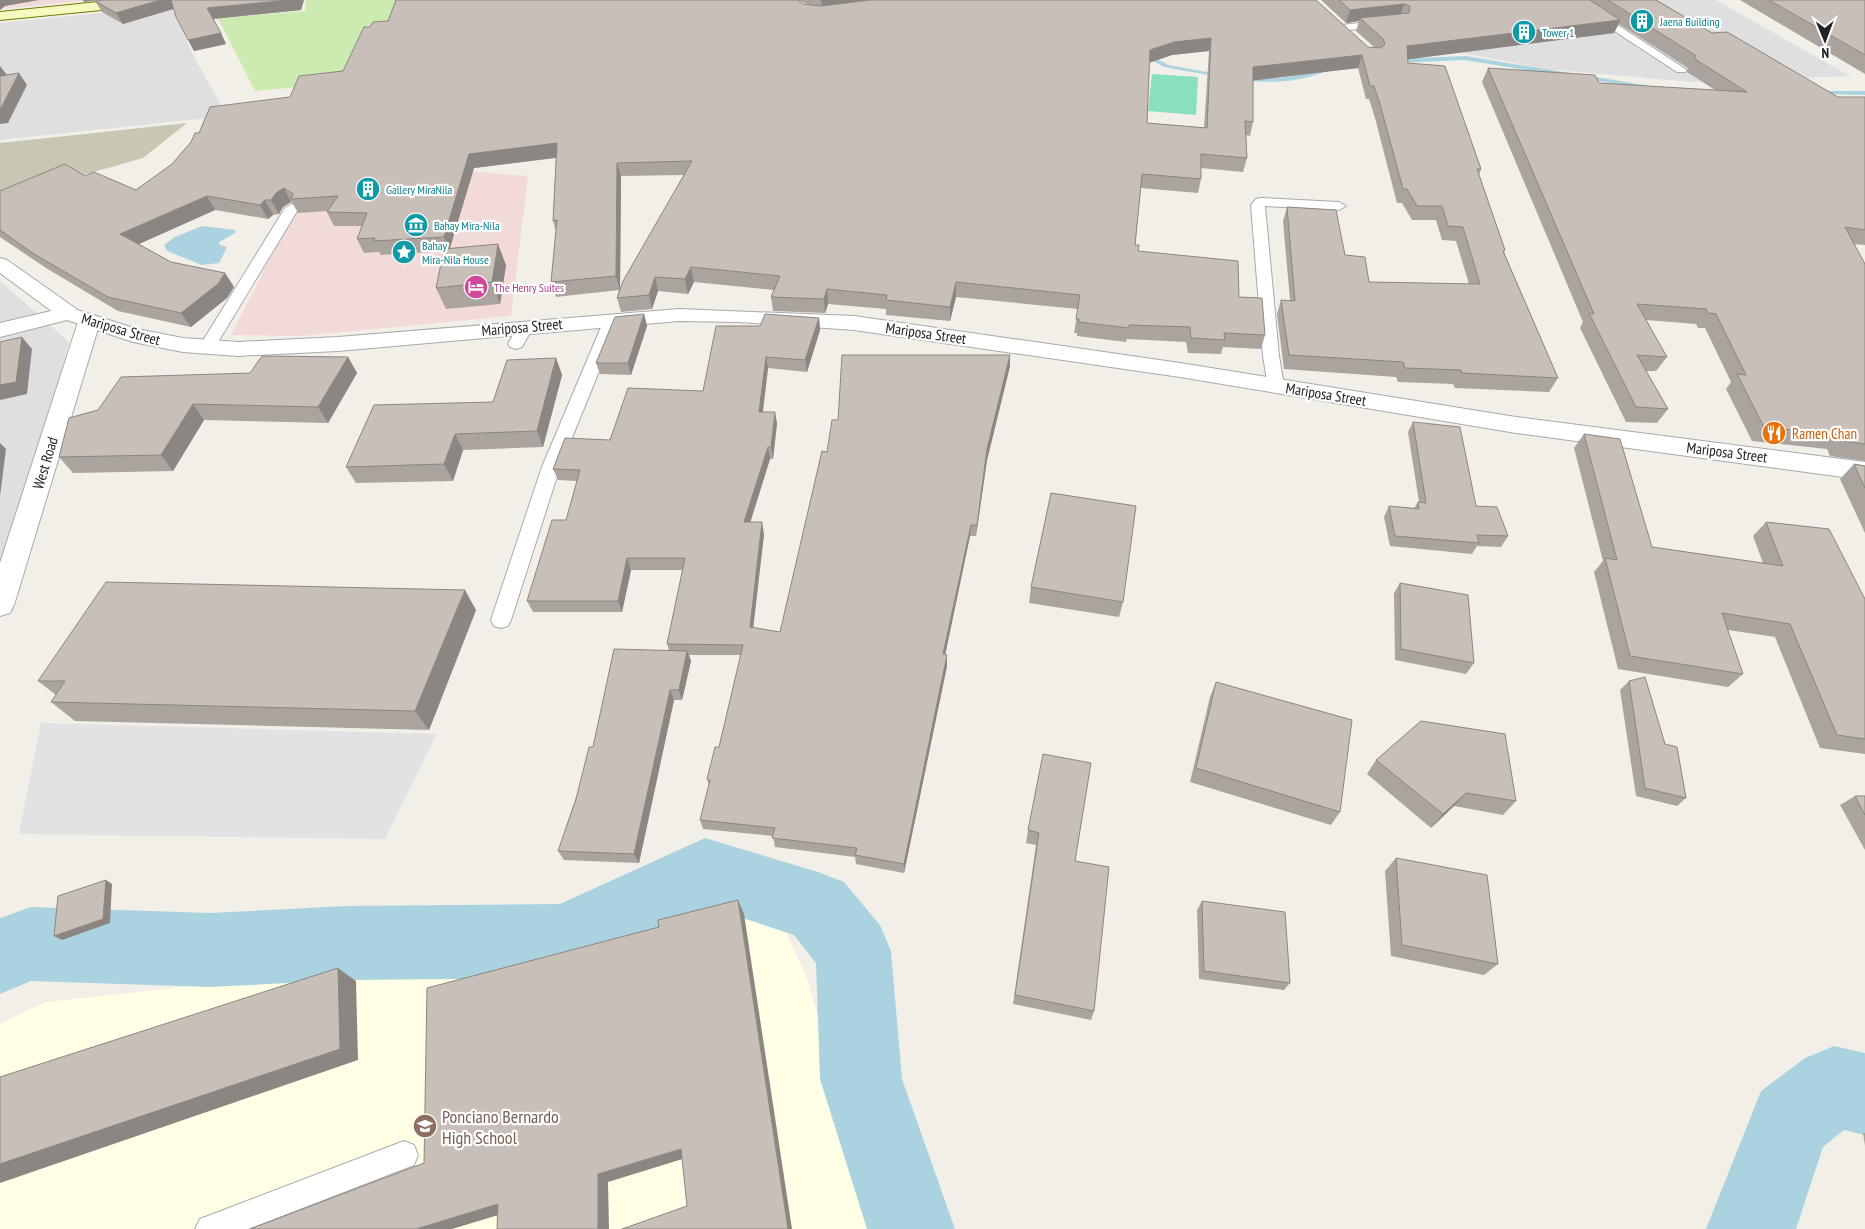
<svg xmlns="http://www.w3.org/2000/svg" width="1865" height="1229" viewBox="0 0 1865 1229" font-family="'PT Sans Narrow',sans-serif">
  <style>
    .residential { fill: #e0dfdf }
    .commercial { fill: #f2dad9 }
    .education { fill: #ffffe5 }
    .construction { fill: #c7c7b4 }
    .grass { fill: #cdebb0 }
    .pitch { fill: #88e0be }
    .parking { fill: #e2e2e2 }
    .water { fill: #aad3df }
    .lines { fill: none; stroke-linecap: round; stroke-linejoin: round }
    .stream { fill: #aad3df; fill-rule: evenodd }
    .river { fill: #aad3df; fill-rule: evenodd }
    .service-casing { stroke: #a9a9a9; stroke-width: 2 }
    .minor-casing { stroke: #a9a9a9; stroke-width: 2 }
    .tertiary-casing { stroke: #a9a9a9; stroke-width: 2 }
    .secondary-casing { stroke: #707d05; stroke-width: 2 }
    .service { fill: #fff; fill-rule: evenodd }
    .minor { fill: #fff; fill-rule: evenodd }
    .tertiary { fill: #fff; fill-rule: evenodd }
    .secondary { fill: #f7fabf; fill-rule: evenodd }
    .wall { fill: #aba49e; fill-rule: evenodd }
    .shaded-wall { fill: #8b8681 }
    .building { fill: #c7bfb8; stroke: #8b8681; fill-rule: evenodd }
    .labels { text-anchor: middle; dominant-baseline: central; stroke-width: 4.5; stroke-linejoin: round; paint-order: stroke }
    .far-culture-label { font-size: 12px; fill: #0d838f; stroke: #fff; text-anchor: start }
    .far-hotel-label { font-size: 12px; fill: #b23c85; stroke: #fff; text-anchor: start }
    .street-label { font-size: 15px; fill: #222; stroke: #fff }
    .food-label { font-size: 15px; fill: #c56008; stroke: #fff; text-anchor: start }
    .near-education-label { font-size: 18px; fill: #785e54; stroke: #fff; text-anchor: start }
  </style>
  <rect width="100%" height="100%" fill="#f2efe9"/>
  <g class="residential">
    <polygon points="1398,0 1716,0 1850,76 1692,82 1546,69 1458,52"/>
    <polygon points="171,6 194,57 227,116 0,140 0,23"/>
    <polygon points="0,281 69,342 25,505 0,573"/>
  </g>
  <g class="commercial">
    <polygon points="0,0 93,0 0,9"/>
    <polygon points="438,169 528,176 511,316 302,336 231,335 309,182"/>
  </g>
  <polygon class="education" points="729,893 776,911 807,978 879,1229 0,1229 0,1024 46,1002 359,968 524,957 631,936 654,913"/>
  <polygon class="construction" points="187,123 143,158 76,177 0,208 0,143"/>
  <polygon class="grass" points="306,0 405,0 375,80 255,91 218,18 305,11"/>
  <polygon class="pitch" points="1152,74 1198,77 1196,115 1148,111"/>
  <polygon class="parking" points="41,723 437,734 385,839 19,834"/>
  <polygon class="water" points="202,226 235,230 235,233 219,242 220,245 227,247 219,263 202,265 167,251 164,245 175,237"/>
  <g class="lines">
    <g class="stream">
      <polygon points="1146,53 1168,65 1223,75 1220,77 1164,67 1144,56 1143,55"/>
      <polygon points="1465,56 1570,73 1573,75 1570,77 1465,60 1396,63 1393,61 1396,59"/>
      <path d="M1330,66L1333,68L1332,69C1302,82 1274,84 1242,80L1239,78L1242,76C1279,81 1296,77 1330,66Z"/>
      <polygon points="1584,75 1644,85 1647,87 1644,89 1582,78 1581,77"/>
      <polygon points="1817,91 1865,91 1865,95 1819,94 1816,92"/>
    </g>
    <g class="river">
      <polygon points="705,838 818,872 844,882 880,925 891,951 902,1079 955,1229 867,1229 820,1079 816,963 794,935 709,907 590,967 563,978 347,980 210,987 31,981 0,994 0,918 31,907 210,913 347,906 560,904"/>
      <polygon points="1834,1046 1865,1053 1865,1135 1844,1130 1823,1147 1796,1229 1706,1229 1761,1091 1805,1058"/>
    </g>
    <g class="service-casing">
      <g id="service">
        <polygon points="1567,0 1579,0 1687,70 1685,72 1677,72"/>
        <polygon points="1385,20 1390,23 1389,25 1342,31 1337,28 1342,25"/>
        <polygon points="1261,198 1339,202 1346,206 1339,210 1265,206 1279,356 1284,386 1282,390 1270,390 1268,386 1263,356 1251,205 1256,199"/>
        <polygon points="292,204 299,208 215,347 207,352 201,351 199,347 285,208"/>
        <polygon points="612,315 620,320 560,467 511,620 508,626 501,628 494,626 491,620 542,467 604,320"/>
        <polygon points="525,322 533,327 522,347 516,349 510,347 508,344 519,324"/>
        <polygon points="404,1141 414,1145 418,1155 414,1165 248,1229 195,1229 200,1219"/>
      </g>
    </g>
    <g class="minor-casing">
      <g id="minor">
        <polygon points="0,258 7,260 75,308 79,313 75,318 68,319 61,318 0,273"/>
        <polygon points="89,315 97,317 100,322 14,605 10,613 0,616 0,563 78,322 81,317"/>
      </g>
    </g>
    <g class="tertiary-casing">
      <polygon id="tertiary" points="68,307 137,329 183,338 238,342 338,337 679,309 854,316 1180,363 1516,417 1865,462 1865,480 1516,433 1180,377 854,330 739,322 679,321 338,351 238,356 183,352 133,342 67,320 0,337 0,323"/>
    </g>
    <g class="secondary-casing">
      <polygon id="secondary" points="118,0 169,0 162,4 0,20 0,12"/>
    </g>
    <use href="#service" class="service"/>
    <use href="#minor" class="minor"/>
    <use href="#tertiary" class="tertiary"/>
    <use href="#secondary" class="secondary"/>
  </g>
  <g class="wall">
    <polygon points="104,0 304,0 301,10 213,19 226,44 194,51 174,9 123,24 102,12 95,1"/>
    <path d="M396,0H1316L1368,47H1374L1356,31L1359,21L1346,23L1321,0H1656L1712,33L1838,97H1865V245L1854,244L1865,264V461L1830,456L1827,449L1752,441L1726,389L1731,382L1705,328H1698L1696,324L1646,320L1667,357L1656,371H1646L1668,409L1657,423L1626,422L1580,328L1583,322L1482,82L1488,68L1599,83L1715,90L1687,72L1688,68L1619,24L1614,33L1408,59V63L1481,169L1479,175L1505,250L1504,253L1558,378L1549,392L1455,388L1453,384L1398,382L1396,377L1284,369L1277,314L1281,300H1290L1283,221L1287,207L1345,255L1369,282L1469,284L1456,241L1442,240L1436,220H1412L1402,203H1397L1375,118L1369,99H1366L1358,68L1253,80V122L1250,136L1246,135L1247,158L1243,172L1201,168V179L1198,193L1141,188L1135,245L1138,251L1239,297L1265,335L1261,349L1223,347L1221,354L1188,353L1186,342L1127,339L1126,342L1077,336V333H1074L1078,309L956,297L950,321L886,315V309L828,304L825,313L773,311L771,297L774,290L694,282L688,294L658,291L652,309L621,312L617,298L619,290L556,297L551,282L556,231L553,221L556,158L474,168L450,248L506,265L500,304L446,309L436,288L444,251L381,255L379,252L364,253L357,239L362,226H334L327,212V211L298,213L293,204L291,202L283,207L279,214L273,215L268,219L215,210L139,244L171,262L225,273L234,287L227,298L191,327L118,311L46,268L0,237V191L85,176L136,190L172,164L199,133L290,97L343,71L370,27L388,21ZM799,1L810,5L803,4ZM1209,51L1204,128L1147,123L1149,63L1172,55ZM684,175L620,289L621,176Z"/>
    <polygon points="1740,0 1865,0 1865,74"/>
    <polygon points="644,314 647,326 631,375 600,374 596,363"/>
    <polygon points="819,318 820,330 807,372 768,368 763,412 777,423 773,459 770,459 750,522 764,534 753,628 780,632 827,452 838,420 1010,355 1010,366 987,460 976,536 970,536 945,655 947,666 904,873 856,864 855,857 775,847 773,836 703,829 700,820 709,785 707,779 719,747 741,655 689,655 691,661 682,700 674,700 639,863 564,860 558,851 593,747 669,650 667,644 683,570 631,570 622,612 533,612 527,601 566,520 577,481 558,480 553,469 703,391 760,326"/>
    <polygon points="348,357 357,373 328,423 204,420 173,471 73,473 59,457 250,373"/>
    <polygon points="556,358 562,375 543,447 463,450 453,481 356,483 346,467 493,402"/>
    <polygon points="1413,422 1476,506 1508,536 1501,547 1477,546 1472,554 1390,546 1384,517 1389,506 1414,508 1418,502 1419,502 1408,432"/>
    <polygon points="1584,434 1652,547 1763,563 1753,536 1766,522 1865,599 1865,754 1820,748 1775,637 1728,630 1743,674 1728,687 1618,669 1594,572 1603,561 1574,448"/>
    <polygon points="1854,464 1865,466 1865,533 1840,479"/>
    <polygon points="1400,583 1474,663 1466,674 1395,660 1394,593"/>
    <polygon points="1031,587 1123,602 1119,617 1029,603"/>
    <polygon points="476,610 429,730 75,721 51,702 56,695 38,681"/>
    <polygon points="1629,681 1665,744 1686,798 1677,806 1636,796 1620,690"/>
    <polygon points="1216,682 1340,812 1331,825 1190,782 1210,697"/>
    <polygon points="1376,760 1516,801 1503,815 1454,806 1431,828 1367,774"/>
    <polygon points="1091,763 1075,861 1094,1011 1091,1020 1013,1004 1036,845 1026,843 1028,830"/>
    <polygon points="1855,796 1865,796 1865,850 1840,805"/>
    <polygon points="1396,858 1498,964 1484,975 1391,956 1385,871"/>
    <polygon points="1202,901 1290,983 1284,990 1199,979 1197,910"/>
    <polygon points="1863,1133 1865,1133 1865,1146"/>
  </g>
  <g class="shaded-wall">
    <polygon points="0,0 39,0 5,6 0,10"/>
    <polygon points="83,0 99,0 84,2"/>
    <polygon points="160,0 172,0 176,8 123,24 116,13"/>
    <polygon points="289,0 304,0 301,10 212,19 207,8"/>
    <polygon points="821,0 892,0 822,9"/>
    <polygon points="1404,4 1400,17 1360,18 1359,21 1346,23 1350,10"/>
    <polygon points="1620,20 1614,33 1403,60 1407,46"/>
    <polygon points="221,33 226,44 194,51 188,40"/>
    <polygon points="1211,38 1209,51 1172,55 1148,63 1150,50 1174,42"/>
    <polygon points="1362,55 1358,68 1250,81 1253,67"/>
    <polygon points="0,66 7,75 0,86"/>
    <polygon points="19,73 27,85 8,123 0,124 0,110"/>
    <polygon points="557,143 561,157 474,168 449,251 444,237 469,154"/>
    <polygon points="617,163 621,176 620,290 616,276"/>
    <polygon points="284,188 291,202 283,207 279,214 271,200 276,193"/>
    <polygon points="207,196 215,210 130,248 120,234"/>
    <polygon points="265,200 273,215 268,219 260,205"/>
    <polygon points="498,244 506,265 500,304 492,282"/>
    <polygon points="691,267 694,282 688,294 685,279"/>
    <polygon points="225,273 234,287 227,298 191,327 181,313"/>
    <polygon points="655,277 658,291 652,309 649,295"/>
    <polygon points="956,282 956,297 950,321 950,307"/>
    <polygon points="827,289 828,304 825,313 824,299"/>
    <polygon points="644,314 647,326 631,375 628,363"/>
    <polygon points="819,318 820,330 807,372 805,360"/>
    <polygon points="22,337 32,349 27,394 0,400 0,385"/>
    <polygon points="1010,355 1010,366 987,460 976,536 977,525 987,449"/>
    <polygon points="348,357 357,373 328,423 318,407"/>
    <polygon points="766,357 768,368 761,423 759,412"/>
    <polygon points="556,358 562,375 543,447 537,431"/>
    <polygon points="193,404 204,420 173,471 161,455"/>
    <polygon points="775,412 777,423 773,459 771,447"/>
    <polygon points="455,434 463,450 453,481 444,464"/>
    <polygon points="0,443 6,449 0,496"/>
    <polygon points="768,447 770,459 747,533 744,522"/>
    <polygon points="762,522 764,534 752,638 750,627"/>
    <polygon points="971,525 970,536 943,665 943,654"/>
    <polygon points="627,558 631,570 622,612 618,601"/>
    <polygon points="465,590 476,610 429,730 415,711"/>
    <polygon points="687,651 691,661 682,700 679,690"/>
    <polygon points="947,655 947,666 904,873 904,864"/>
    <polygon points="670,690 674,700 639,863 634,854"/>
    <polygon points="1466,793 1454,806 1431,828 1443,814"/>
    <polygon points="106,880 112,884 110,923 62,940 54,936"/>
    <polygon points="738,900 744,914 792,1229 788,1229"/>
    <polygon points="338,968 356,981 358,1060 0,1183 0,1164"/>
    <polygon points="681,1149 689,1157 608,1182 609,1229 598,1229 598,1174"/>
    <polygon points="498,1204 512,1211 452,1229 416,1229"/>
  </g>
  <g class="building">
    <polygon points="104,0 160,0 116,13 95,1"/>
    <polygon points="171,0 289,0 207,8 221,33 188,40 176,17"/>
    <path d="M396,0H798L803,4L821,6L870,0H1316L1368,47L1381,48L1385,44L1383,39L1360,18L1409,13L1410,6L1404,4L1350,10L1339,0H1590L1620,20L1407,46L1408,63L1445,66L1481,169H1477L1505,250L1503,251L1558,378L1462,373L1461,370L1405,368L1403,362L1289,355L1281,300L1295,301L1287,207L1336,210L1345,255L1365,257L1369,282L1480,284L1463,227L1448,226L1442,206H1417L1407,189H1403L1380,104L1374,86H1370L1362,55L1253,67V122L1245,121L1247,158L1201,154V179L1142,174L1135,245H1139L1138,251L1238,261L1239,297L1262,298L1265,335L1224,333L1225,340L1191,338L1190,327L1129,325V328L1079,322V319H1076L1080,295L956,282L950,307L886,300L887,295L827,289L824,299L771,297L780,276L691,267L685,279L655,277L649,295L617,298L623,281L692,161L617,163L616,276L551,282L557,220L553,221L557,143L469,154L444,237L374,241L375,238L357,239L367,213L327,212L338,196L291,199L293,194L284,188L276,193L271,200H265L260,205L207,196L120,234L171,262L225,273L218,284L181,313L108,297L34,254L0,230V191L65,164L85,176L94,172L136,190L172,164L191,142L195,133H199L210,107L290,97L299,76L343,71L364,27H370L373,22L388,21ZM1211,38L1207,128L1147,123L1150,50L1174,42Z"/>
    <polygon points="1608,0 1656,0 1712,33 1727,32 1838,97 1865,97 1865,230 1845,227 1865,264 1865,444 1843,441 1840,435 1764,427 1737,374 1746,375 1716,314 1708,313 1706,309 1637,304 1667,357 1637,355 1668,409 1636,407 1589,313 1594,314 1488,68 1595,75 1599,83 1747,92 1695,59 1695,55"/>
    <polygon points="1769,0 1865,0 1865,55"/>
    <polygon points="19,73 0,110 0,76"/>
    <polygon points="498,244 492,282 436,288 444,249"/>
    <polygon points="644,314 628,363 596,363 615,317"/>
    <polygon points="765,314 819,318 805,360 766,357 759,412 775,412 771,447 768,447 744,522 762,522 750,627 780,632 822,451 827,452 832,420 838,420 842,355 1010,355 987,449 977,525 971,525 943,654 947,655 904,864 855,855 857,848 772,838 775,828 700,820 710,780 707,779 715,747 719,747 743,645 667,644 685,558 627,558 618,601 527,601 552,520 566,520 580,470 553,469 565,438 610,440 628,388 703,391 716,326 760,326"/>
    <polygon points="22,337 16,382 0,385 0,342"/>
    <polygon points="262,356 348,357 318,407 193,404 161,455 59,457 69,418 98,410 121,377 250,373"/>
    <polygon points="556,358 537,431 455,434 444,464 346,467 374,405 493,402 507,360"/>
    <polygon points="1413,422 1460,427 1476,506 1497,507 1508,536 1477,535 1479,543 1395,536 1389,506 1419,509 1418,502 1426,503"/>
    <polygon points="1584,434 1620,439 1652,547 1783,566 1766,522 1829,529 1865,599 1865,739 1837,735 1790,624 1722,613 1743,674 1630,656 1605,558 1617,560"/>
    <polygon points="1854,464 1865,466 1865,488"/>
    <polygon points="1051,493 1136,506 1123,602 1031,587"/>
    <polygon points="106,582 465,590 415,711 51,702 65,681 38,681"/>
    <polygon points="1400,583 1468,595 1474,663 1401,649"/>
    <polygon points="614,649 687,651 679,690 670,690 634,854 558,851 576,799 589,747 593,747"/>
    <polygon points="1645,677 1665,744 1677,747 1686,798 1645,788 1629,681"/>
    <polygon points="1216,682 1352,720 1340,812 1196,768"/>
    <polygon points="1421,721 1505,734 1516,801 1466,793 1443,814 1376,760"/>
    <polygon points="1043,754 1091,763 1075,861 1109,867 1094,1011 1015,995 1039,833 1028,830"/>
    <polygon points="1855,796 1865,796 1865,815"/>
    <polygon points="1396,858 1487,875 1498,964 1402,945"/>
    <polygon points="106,880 103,919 54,936 58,896"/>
    <polygon points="738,900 788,1229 622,1229 687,1206 681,1149 598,1174 598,1229 497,1229 498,1204 416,1229 250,1229 424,1163 427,988 659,927 658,920"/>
    <polygon points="1202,901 1285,912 1290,983 1204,971"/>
    <polygon points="338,968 340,1049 0,1164 0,1077"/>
  </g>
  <defs>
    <g id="building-disc" transform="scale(1.25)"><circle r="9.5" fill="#0f9aa8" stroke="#fff"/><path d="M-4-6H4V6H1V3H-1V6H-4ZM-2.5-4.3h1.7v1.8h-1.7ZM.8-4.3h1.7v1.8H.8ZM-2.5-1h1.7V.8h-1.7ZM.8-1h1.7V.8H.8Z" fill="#fff"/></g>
    <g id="museum-disc" transform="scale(1.25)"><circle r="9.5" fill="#0f9aa8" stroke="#fff"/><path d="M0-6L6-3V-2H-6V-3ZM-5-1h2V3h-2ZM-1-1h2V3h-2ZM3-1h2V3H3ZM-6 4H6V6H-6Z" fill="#fff"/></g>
    <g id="sight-disc" transform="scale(1.25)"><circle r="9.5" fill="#0f9aa8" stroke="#fff"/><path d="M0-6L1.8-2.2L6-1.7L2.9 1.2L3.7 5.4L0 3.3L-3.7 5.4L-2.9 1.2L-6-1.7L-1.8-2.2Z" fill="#fff"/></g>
    <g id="hotel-disc" transform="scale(1.25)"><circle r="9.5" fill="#d1479c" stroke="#fff"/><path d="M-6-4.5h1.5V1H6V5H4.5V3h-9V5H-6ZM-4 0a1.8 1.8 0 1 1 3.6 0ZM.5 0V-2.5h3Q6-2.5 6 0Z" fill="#fff"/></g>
    <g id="restaurant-disc" transform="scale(1.25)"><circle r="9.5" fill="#e8710a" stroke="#fff"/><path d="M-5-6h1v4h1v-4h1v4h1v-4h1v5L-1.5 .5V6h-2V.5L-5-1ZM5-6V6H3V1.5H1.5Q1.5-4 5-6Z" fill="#fff"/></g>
    <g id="school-disc" transform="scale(1.25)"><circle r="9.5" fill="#8d6e63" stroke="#fff"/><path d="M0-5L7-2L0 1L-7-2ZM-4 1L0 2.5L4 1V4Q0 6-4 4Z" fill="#fff"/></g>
  </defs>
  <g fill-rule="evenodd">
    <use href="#building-disc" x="1642" y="21"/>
    <use href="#building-disc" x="1524" y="32"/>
    <use href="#building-disc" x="368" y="189"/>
    <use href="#museum-disc" x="416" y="225"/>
    <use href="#sight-disc" x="404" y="252"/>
    <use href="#hotel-disc" x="476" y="287"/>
    <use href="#restaurant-disc" x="1774" y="433"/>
    <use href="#school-disc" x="425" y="1126"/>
  </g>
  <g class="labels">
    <g class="far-culture-label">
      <text x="1660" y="21">Jaena Building</text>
      <text x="1542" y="32">Tower 1</text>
      <text x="386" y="189">Gallery MiraNila</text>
      <text x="434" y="225">Bahay Mira-Nila</text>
      <text x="422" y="245">Bahay<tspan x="422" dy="14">Mira-Nila House</tspan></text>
    </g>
    <g class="far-hotel-label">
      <text x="494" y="287">The Henry Suites</text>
    </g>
    <g class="street-label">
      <text transform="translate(522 327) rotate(-5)">Mariposa Street</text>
      <text transform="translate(121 329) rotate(16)">Mariposa Street</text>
      <text transform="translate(926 333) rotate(8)">Mariposa Street</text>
      <text transform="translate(1326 394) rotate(9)">Mariposa Street</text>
      <text transform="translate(1727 452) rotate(7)">Mariposa Street</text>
      <text transform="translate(45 463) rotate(-73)">West Road</text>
    </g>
    <g class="food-label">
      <text x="1792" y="433">Ramen Chan</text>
    </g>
    <g class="near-education-label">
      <text x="442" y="1116">Ponciano Bernardo<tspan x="442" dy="21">High School</tspan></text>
    </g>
  </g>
  <g transform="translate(1825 40) rotate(179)" stroke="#ffffff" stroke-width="4" paint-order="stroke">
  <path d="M0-4L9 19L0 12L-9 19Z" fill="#222222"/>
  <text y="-8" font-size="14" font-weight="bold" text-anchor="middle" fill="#222222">N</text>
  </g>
</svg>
